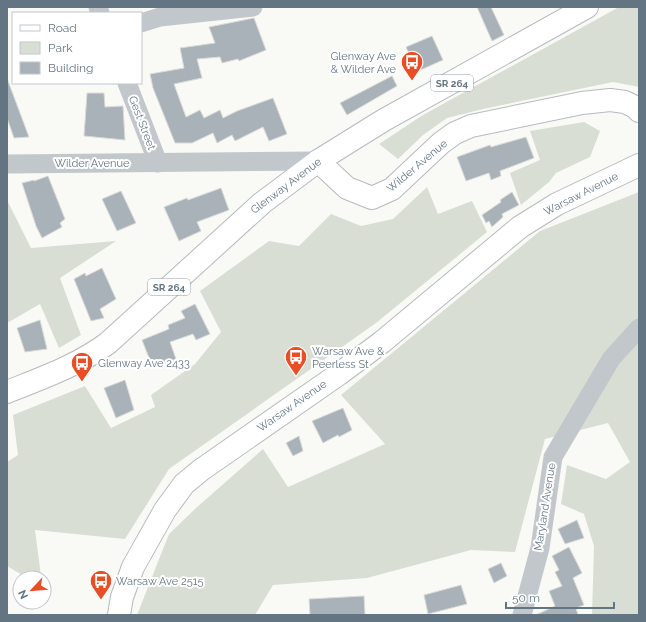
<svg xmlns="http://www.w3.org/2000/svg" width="646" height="622" viewBox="0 0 646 622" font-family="Raleway,sans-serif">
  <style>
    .green { fill: #d9ded5 }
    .building { fill: #a9b2b8; stroke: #dbdbd8 }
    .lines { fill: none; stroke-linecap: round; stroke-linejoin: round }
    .major-casing { stroke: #b5bbbf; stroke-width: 24 }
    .minor { stroke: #c2c7cb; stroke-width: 19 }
    .major { stroke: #fff; stroke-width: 22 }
    .labels { text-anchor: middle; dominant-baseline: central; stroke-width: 4; stroke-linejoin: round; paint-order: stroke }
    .shield { fill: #fff; stroke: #929ea8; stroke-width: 1 }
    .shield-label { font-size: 10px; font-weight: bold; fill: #637582 }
    .poi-label { font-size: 11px; fill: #637582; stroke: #fff; text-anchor: start }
    .street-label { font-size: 11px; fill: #637582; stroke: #fff }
  </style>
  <rect width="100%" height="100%" fill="#f9f9f6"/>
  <g class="green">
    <polygon points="619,7 639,7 639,87 613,82 483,109 447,118 423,135 398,159 379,144 423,115"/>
    <polygon points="584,122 600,131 590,157 556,173 549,182 521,205 510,173 540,160 530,131"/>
    <polygon points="427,187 438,214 472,201 487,232 376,323 169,469 125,539 35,530 41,576 43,578 27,578 7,566 7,462 18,455 13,415 85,386 111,428 155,407 151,395 195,364 221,332 200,291 269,241 299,246 331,214 361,226 393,219"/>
    <polygon points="639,192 639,615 592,615 594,546 584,514 561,504 567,465 606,479 630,462 608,423 545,439 515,552 471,550 367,578 273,585 255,615 137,615 169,534 196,508 263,449 288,487 385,444 341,395 540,231"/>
    <polygon points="7,200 31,248 116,241 60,278 81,335 59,348 40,304 7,323"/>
  </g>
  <g class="building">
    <polygon points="477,7 491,7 504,35 492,41"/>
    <polygon points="254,18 266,50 239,61 238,59 222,63 220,57 197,59 202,78 174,84 186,117 200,110 204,118 220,110 223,118 237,111 273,98 287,134 269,141 263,127 235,141 232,135 217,143 213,133 192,143 175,143 153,88 150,74 184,68 180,48 215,43 209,27"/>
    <polygon points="432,36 443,60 416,72 406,47"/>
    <polygon points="392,76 397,86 347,115 340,103"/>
    <polygon points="7,81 8,81 29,137 14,138 7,118"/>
    <polygon points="87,93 104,93 105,107 123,106 125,140 84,136"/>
    <polygon points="526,137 534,158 500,171 501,176 491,180 489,173 466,181 457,157 490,145 491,147"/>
    <polygon points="48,176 65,219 60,223 62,227 42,238 36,226 22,183 34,180 34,181"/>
    <polygon points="221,188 229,210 197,222 201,231 179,241 164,207 187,198 188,200"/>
    <polygon points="121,191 136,223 117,231 102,199"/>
    <polygon points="512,192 519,205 502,214 503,217 492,227 489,221 486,223 482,215 501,202 500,200"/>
    <polygon points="102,268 116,299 100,309 104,318 91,321 74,279 85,273 86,276"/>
    <polygon points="195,304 210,334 196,340 193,334 170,342 176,359 153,368 142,340 169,329 168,325 185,318 181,311"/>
    <polygon points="40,320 47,349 25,352 17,328"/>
    <polygon points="125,380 134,410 116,418 104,388"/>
    <polygon points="343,408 352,430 339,437 338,435 323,443 312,421"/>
    <polygon points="299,436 303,451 293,456 286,443"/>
    <polygon points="577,520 584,538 565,544 558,529"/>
    <polygon points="569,547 582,573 573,578 584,605 576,608 578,615 536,615 555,606 549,591 562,586 555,572 559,570 552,556"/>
    <polygon points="501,563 507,576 494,583 488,569"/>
    <polygon points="461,585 467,604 428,614 424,595"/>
    <polygon points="364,596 365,615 310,615 309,599"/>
  </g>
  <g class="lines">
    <g class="major-casing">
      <g id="major">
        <polyline points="318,161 347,188 372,198 392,189 441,143 455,133 471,126 582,103 610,100 625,102 635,107 639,111"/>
        <path d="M7,392C42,378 77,366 108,343L262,203L318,161L384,120L587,7"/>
        <polyline points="119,615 122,597 133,567 165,510 184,484 201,470 339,374 382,342 520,227 557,204 639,165"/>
      </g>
    </g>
    <g class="minor">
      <polyline points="98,7 100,13"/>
      <polyline points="141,23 160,17 253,7"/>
      <polyline points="127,83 158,163"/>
      <polyline points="7,164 318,161"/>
      <polyline points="522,615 540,548 553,457 611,359 639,328"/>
    </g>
    <use href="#major" class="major"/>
  </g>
  <defs>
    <g id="bus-pin" transform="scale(1.15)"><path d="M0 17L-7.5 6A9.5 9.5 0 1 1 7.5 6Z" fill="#e94e26" stroke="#fff"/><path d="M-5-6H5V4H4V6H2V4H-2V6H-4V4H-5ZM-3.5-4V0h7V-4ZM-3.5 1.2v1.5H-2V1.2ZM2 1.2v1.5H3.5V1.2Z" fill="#fff"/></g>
  </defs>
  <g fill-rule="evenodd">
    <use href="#bus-pin" x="412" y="62"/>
    <use href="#bus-pin" x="296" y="357"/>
    <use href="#bus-pin" x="82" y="363"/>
    <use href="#bus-pin" x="101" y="581"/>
  </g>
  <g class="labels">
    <g class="shield">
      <rect x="431" y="75" width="42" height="16" rx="3"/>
      <rect x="148" y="279" width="42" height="16" rx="3"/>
    </g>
    <g class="shield-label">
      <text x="452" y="83">SR 264</text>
      <text x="169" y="287">SR 264</text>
    </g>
    <g class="poi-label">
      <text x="396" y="56" text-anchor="end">Glenway Ave<tspan x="396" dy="13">&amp; Wilder Ave</tspan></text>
      <text x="312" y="351">Warsaw Ave &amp;<tspan x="312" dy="13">Peerless St</tspan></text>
      <text x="98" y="363">Glenway Ave 2433</text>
      <text x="116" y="581">Warsaw Ave 2515</text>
    </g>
    <g class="street-label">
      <text transform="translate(142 123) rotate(69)">Gest Street</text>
      <text x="92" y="163">Wilder Avenue</text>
      <text transform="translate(417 166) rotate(-40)">Wilder Avenue</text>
      <text transform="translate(286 186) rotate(-37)">Glenway Avenue</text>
      <text transform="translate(581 194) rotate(-27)">Warsaw Avenue</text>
      <text transform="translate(292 406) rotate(-35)">Warsaw Avenue</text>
      <text transform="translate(545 507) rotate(-81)">Maryland Avenue</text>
    </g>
  </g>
  <rect width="646" height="622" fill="none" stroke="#637582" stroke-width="16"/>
  <rect x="12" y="12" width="130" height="72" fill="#ffffff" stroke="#c1c8cd"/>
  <rect x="20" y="25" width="20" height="6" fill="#ffffff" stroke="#c1c8cd"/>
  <text x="48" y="32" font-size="12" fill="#637582">Road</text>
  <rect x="20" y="42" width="20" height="12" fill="#d9ded5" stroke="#c1c8cd"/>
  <text x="48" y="52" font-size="12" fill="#637582">Park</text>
  <rect x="20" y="62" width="20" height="12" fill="#a9b2b8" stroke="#c1c8cd"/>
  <text x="48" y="72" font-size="12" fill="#637582">Building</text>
  <g transform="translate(32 590) rotate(244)"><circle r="19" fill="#ffffff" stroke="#c1c8cd"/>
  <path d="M0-3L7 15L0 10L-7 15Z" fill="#e94e26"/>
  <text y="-6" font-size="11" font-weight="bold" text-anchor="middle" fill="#637582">N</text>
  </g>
  <path d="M506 602v6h108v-6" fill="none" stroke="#637582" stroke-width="2"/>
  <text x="512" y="602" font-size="12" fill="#637582" stroke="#ffffff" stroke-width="3" paint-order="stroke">50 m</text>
</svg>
